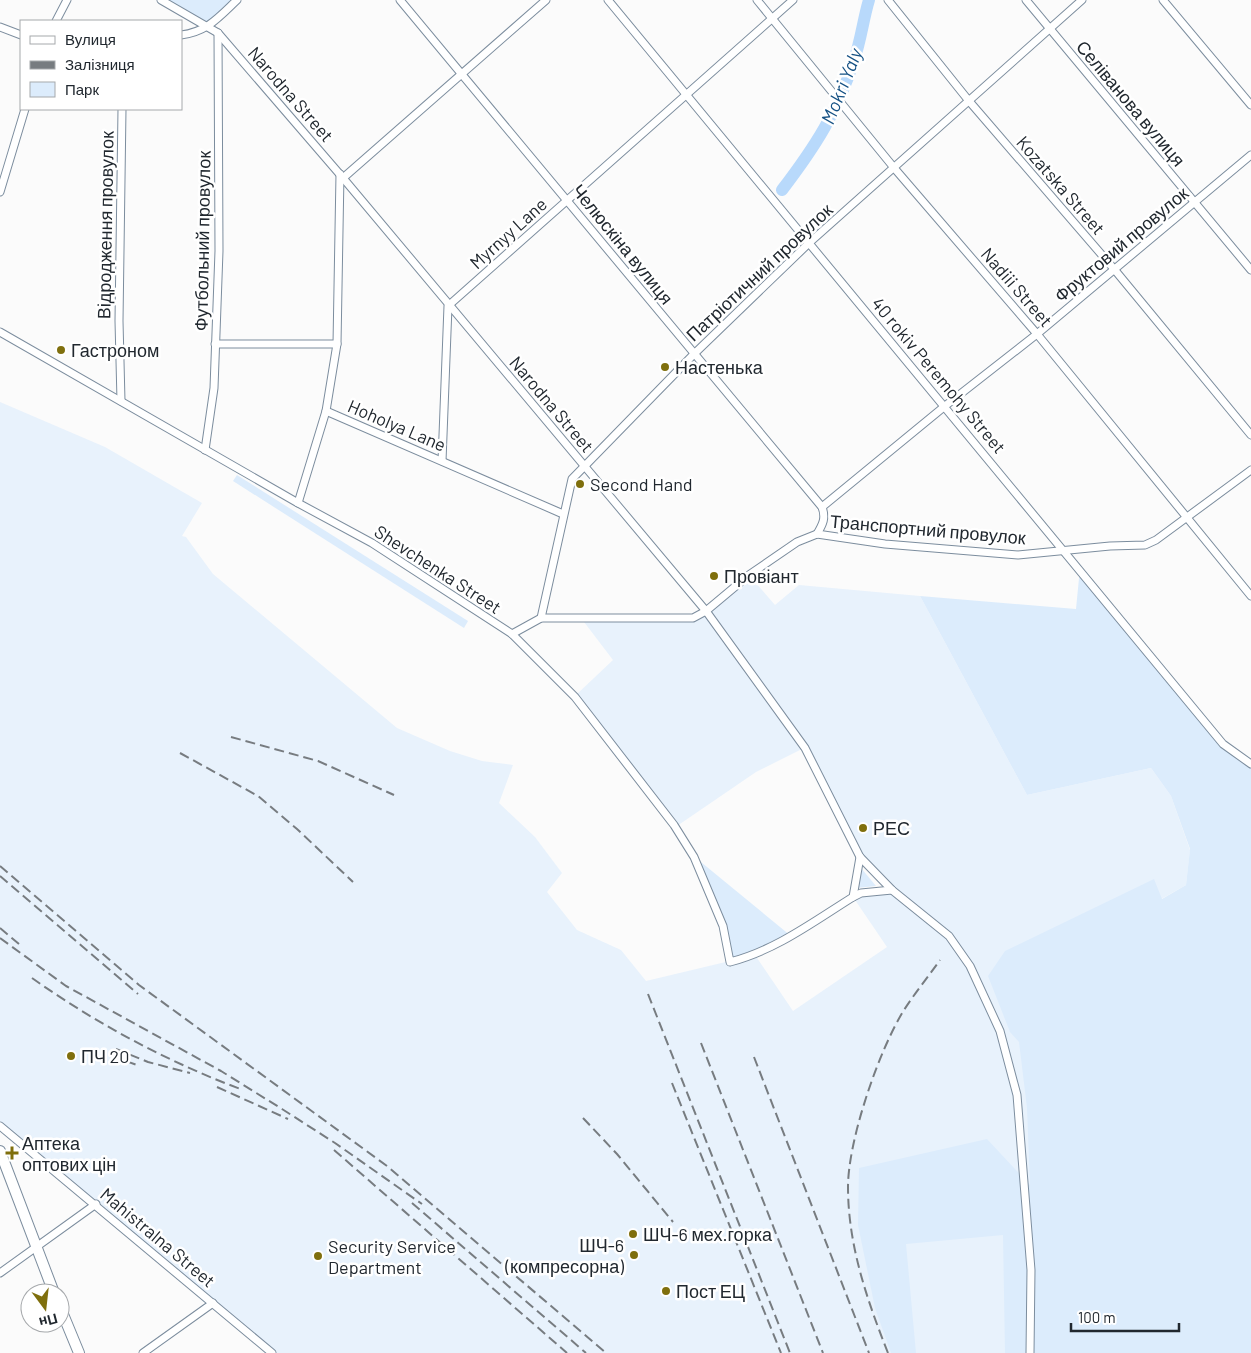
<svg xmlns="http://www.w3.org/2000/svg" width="1251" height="1353" viewBox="0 0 1251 1353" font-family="Barlow,sans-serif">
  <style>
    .built { fill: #e8f2fc }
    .green { fill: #dcecfc }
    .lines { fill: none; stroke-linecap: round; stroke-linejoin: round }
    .river { stroke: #b8d9fb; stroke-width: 12 }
    .minor-casing { stroke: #7c8d9e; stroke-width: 9 }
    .secondary-casing { stroke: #7c8d9e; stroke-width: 12 }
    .minor { stroke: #fff; stroke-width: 7 }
    .secondary { stroke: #fff; stroke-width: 10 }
    .rail { stroke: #777c80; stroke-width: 2; stroke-dasharray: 10 5; stroke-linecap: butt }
    .poi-dot { fill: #7f6f0d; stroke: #fff; stroke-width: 2 }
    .labels { text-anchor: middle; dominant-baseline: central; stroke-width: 5; stroke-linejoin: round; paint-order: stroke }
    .street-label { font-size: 18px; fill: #21282f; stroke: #fff }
    .poi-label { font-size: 18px; fill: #21282f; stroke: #fff; text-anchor: start }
    .water-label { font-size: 19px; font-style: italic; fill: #155184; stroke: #fff }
  </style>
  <rect width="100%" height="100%" fill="#fbfbfb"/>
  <polygon class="built" points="0,402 105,447 202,503 182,536 186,537 213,574 397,728 450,751 482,761 513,765 499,803 535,837 562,873 547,892 577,930 621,950 646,981 755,955 793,1011 887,947 853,897 891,890 860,857 804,748 756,772 677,826 622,751 576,695 613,660 581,618 693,618 749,575 775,605 799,585 920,596 1027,795 1151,768 1171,796 1190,850 1186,885 1023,978 1047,1097 1030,1353 272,1353 0,1123"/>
  <g class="green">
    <polygon points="161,0 237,0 210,27"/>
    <polygon points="237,475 468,621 464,628 233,481"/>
    <polygon points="1080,568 1223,744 1251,764 1251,1353 1005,1353 1003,1235 906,1244 916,1353 891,1353 875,1308 858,1225 859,1168 987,1139 1030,1185 1027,1108 1019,1042 1010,1032 988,976 1005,951 1154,879 1162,899 1186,885 1190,849 1171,796 1151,768 1027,795 920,596 1076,609"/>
    <polygon points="696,858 791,936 730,962 723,926"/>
    <polygon points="861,868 876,886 857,888"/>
  </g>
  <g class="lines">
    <path class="river" d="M782,190C815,147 838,111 854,60C861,40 863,20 869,0"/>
    <g class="minor-casing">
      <g id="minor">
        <polyline points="161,0 218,33 343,178 706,611 805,748 860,857 892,890 949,936 970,966 1000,1031 1017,1095 1031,1270 1030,1353"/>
        <polyline points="400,0 822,507"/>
        <polyline points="608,0 1223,744 1251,764"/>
        <polyline points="757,0 895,169 1037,334 1251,596"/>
        <polyline points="888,0 969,101 1114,269 1251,435"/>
        <polyline points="1026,0 1251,270"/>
        <polyline points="1163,0 1251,105"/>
        <polyline points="56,21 67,0"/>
        <polyline points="0,27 21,35"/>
        <path d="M181,35C207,32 219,17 237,0"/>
        <polyline points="340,174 337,344 326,411 563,514"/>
        <polyline points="343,178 546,0"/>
        <polyline points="0,192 25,109"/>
        <path d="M0,332L298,503L372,543L512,634L575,697L674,825L694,857L723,926L730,962C776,950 813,922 853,897L860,857"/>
        <polyline points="215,344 337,344"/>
        <polyline points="121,401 119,321 122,109"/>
        <polyline points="205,450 214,388 219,251 218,33"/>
        <polyline points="442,461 448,306 793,0"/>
        <polyline points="298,503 326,411"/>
        <path d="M817,534C823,524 826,518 822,507L945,406L1037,334L1251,155"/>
        <polyline points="541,618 572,479 694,354 809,243 1082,0"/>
        <polyline points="512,634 541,618 693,618 706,611 749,575 797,542 817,534 885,544 1018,555 1110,546 1145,545 1156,540 1251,470"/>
        <polyline points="853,897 861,893 892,890"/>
        <polyline points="0,1126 272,1353"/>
        <polyline points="0,1273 96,1204"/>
        <polyline points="143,1353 213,1303"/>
      </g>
    </g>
    <g class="secondary-casing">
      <g id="secondary">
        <polyline points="0,1151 54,1293"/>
        <polyline points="60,1307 79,1353"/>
      </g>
    </g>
    <use href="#minor" class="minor"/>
    <use href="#secondary" class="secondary"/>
    <g class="rail">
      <polyline points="231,737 318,761 394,795"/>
      <polyline points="180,753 258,796 297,829 353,882"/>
      <polyline points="0,866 139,985 387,1166 606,1353"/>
      <polyline points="0,876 138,994"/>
      <polyline points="0,928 19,944"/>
      <polyline points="0,938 66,986 221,1071 282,1109 335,1143 422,1204"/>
      <path d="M32,978C97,1024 168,1062 243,1090"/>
      <polyline points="648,994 790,1353"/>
      <polyline points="701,1043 823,1353"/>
      <polyline points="116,1049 148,1062 190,1073"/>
      <polyline points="112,1056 137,1065"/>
      <polyline points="754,1057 869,1353"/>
      <polyline points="672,1083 781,1353"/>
      <polyline points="217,1087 288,1119"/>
      <polyline points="583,1118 617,1154 673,1222"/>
      <polyline points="334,1150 567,1353"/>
      <polyline points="412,1203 586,1353"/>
      <path d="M888,1353C867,1300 848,1245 848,1187C848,1140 879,1050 904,1010C915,993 928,977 940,960"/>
    </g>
  </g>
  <g class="poi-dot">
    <circle cx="61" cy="350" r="5"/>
    <circle cx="665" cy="367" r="5"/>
    <circle cx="580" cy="484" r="5"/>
    <circle cx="714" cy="576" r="5"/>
    <circle cx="863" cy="828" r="5"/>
    <circle cx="71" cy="1056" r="5"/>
    <path d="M9.5 1145.5h5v5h5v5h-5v5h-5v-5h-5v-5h5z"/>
    <circle cx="633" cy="1234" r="5"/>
    <circle cx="634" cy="1255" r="5"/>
    <circle cx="318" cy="1256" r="5"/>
    <circle cx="666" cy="1291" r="5"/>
  </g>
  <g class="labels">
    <g class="street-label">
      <text transform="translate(291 94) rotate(49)">Narodna Street</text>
      <text transform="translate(1131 103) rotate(50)">Селіванова вулиця</text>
      <text transform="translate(1061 185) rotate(49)">Kozatska Street</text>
      <text transform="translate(105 225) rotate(-89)">Відродження провулок</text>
      <text transform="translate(508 233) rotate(-42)">Myrnyy Lane</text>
      <text transform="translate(202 241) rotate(-89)">Футбольний провулок</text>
      <text transform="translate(623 244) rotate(51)">Челюскіна вулиця</text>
      <text transform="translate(1121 244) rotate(-40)">Фруктовий провулок</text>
      <text transform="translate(759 272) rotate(-43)">Патріотичний провулок</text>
      <text transform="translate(1017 287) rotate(49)">Nadiii Street</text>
      <text transform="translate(939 375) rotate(50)">40 rokiv Peremohy Street</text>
      <text transform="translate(552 404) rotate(50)">Narodna Street</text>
      <text transform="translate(397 425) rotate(23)">Hoholya Lane</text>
      <text transform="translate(928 529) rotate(5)">Транспортний провулок</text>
      <text transform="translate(438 569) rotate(33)">Shevchenka Street</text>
      <text transform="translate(158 1237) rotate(40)">Mahistralna Street</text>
    </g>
    <g class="poi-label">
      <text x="71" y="350">Гастроном</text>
      <text x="675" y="367">Настенька</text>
      <text x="590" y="484">Second Hand</text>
      <text x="724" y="576">Провіант</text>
      <text x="873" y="828">РЕС</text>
      <text x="81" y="1056">ПЧ 20</text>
      <text x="22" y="1143">Аптека<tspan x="22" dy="21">оптових цін</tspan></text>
      <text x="643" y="1234">ШЧ-6 мех.горка</text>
      <text x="624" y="1245" text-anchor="end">ШЧ-6<tspan x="624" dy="21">(компресорна)</tspan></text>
      <text x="328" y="1246">Security Service<tspan x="328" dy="21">Department</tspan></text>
      <text x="676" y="1291">Пост ЕЦ</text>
    </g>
    <g class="water-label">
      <text transform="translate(841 86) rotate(-68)">Mokri Yaly</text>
    </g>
  </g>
  <rect x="20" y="20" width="162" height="90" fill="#ffffff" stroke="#a6a9ac"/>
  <rect x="30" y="36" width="25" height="8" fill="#ffffff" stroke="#a6a9ac"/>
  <text x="65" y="45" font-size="15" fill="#21282f">Вулиця</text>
  <rect x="30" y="61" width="25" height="8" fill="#777c80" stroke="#a6a9ac"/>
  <text x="65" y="70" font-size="15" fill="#21282f">Залізниця</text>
  <rect x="30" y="82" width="25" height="15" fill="#dcecfc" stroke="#a6a9ac"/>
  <text x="65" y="95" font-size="15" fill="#21282f">Парк</text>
  <g transform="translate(45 1308) rotate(165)"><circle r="24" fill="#ffffff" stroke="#a6a9ac"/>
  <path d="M0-4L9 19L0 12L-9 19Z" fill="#7f6f0d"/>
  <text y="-8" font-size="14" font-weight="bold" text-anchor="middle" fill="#21282f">Пн</text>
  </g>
  <path d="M1071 1323v8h108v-8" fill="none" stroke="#21282f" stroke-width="2.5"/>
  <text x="1078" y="1323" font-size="15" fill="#21282f" stroke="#ffffff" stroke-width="4" paint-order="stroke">100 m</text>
</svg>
